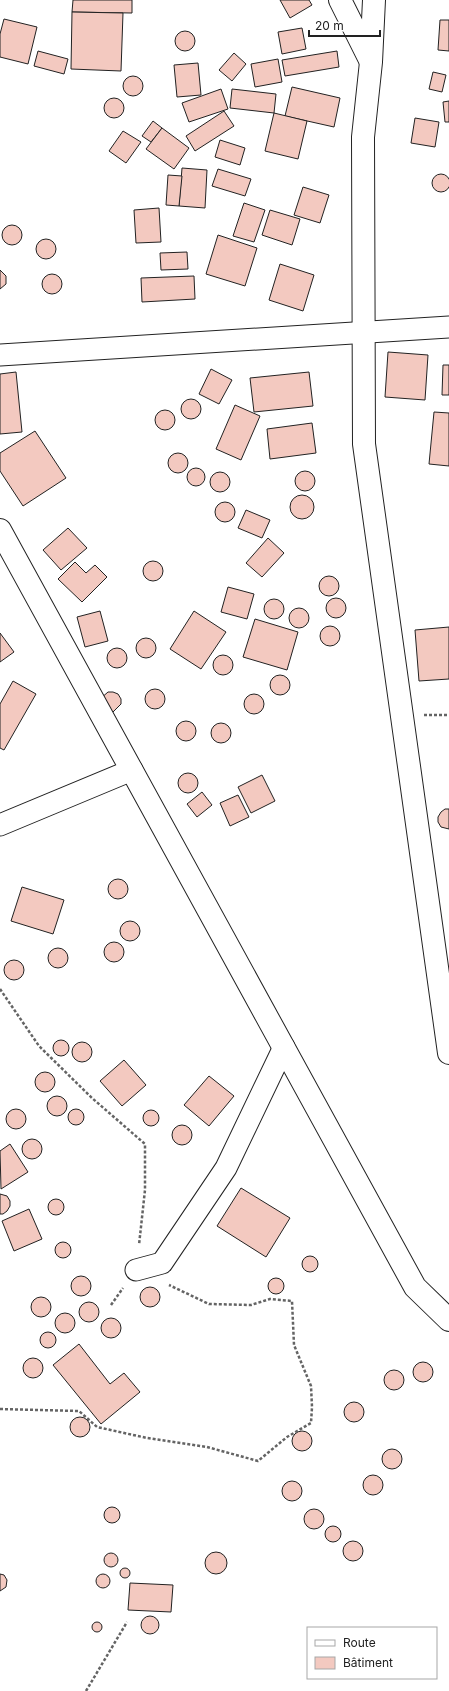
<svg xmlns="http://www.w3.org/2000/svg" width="449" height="1691" viewBox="0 0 449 1691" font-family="Inter,sans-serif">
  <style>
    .building { fill: #f3c9c0; stroke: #222 }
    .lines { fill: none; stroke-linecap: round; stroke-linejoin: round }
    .street-casing { stroke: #222; stroke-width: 23 }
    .secondary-casing { stroke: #222; stroke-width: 24 }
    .path { stroke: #646464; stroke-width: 2.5; stroke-dasharray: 3 2; stroke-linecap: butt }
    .street { stroke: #fff; stroke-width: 21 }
    .secondary { stroke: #fff; stroke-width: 22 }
  </style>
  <rect width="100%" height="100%" fill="#fff"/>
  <g class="building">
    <polygon points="73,0 132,0 132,13 72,12"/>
    <polygon points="280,0 309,0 312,5 290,18"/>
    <polygon points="72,12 123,13 121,71 71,69"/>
    <polygon points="4,19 37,27 28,64 0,57 0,34"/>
    <polygon points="440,20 449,20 449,51 438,50"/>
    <polygon points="302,28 306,49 282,54 278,32"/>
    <circle cx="185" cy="41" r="10"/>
    <polygon points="38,51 68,59 64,74 34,66"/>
    <polygon points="337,51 339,67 285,76 282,60"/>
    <polygon points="234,53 246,64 232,81 219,70"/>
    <polygon points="278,59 282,82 255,87 251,64"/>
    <polygon points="198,63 201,95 177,97 174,65"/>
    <polygon points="433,72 446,75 442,92 429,89"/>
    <circle cx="133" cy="86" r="10"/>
    <polygon points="292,87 340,98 334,127 285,116"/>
    <polygon points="221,89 228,109 189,122 182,103"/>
    <polygon points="232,89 276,94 274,113 230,108"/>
    <circle cx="114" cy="108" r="10"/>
    <polygon points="449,101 449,122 445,122 443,102"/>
    <polygon points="224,111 234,126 195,151 186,136"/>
    <polygon points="274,113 307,121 298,159 265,151"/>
    <polygon points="415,118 439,122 435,147 411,143"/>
    <polygon points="153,121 162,128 151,142 142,136"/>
    <polygon points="162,128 189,148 174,169 146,149"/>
    <polygon points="123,131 141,142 126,163 109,151"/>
    <polygon points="220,140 245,148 240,165 215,157"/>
    <polygon points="182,168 207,170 205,208 179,206"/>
    <polygon points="218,169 251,179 245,196 212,186"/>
    <circle cx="441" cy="183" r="9"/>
    <polygon points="168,175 182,176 179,206 166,205"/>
    <polygon points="303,187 329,195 320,223 294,215"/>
    <polygon points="244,203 265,210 254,242 233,236"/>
    <polygon points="159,208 161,242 136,243 134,210"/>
    <polygon points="270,210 300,219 292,245 262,235"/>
    <circle cx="12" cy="235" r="10"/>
    <polygon points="218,235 257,248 245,286 206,274"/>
    <circle cx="46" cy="249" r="10"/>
    <polygon points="187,252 188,269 161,270 160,253"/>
    <polygon points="280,264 314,275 303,311 269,300"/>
    <polygon points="0,270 6,276 6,284 0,289"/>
    <circle cx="52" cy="284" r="10"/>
    <polygon points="194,276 195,299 142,302 141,278"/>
    <polygon points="388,352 428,355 425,400 385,397"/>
    <polygon points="443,365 449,365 449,395 442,395"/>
    <polygon points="211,369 232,380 219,404 199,394"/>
    <polygon points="16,372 22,432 0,434 0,374"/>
    <polygon points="309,372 313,406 254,412 250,378"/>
    <circle cx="191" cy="409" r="10"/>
    <polygon points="235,405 260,416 241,460 216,449"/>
    <circle cx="165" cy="420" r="10"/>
    <polygon points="434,412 449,413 449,466 429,464"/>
    <polygon points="312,423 316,453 270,459 267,429"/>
    <polygon points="35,431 66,478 23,506 0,471 0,453"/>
    <circle cx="178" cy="463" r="10"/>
    <circle cx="196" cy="477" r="9"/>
    <circle cx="305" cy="481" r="10"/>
    <circle cx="220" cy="482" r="10"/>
    <circle cx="302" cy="507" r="12"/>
    <circle cx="225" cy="512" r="10"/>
    <polygon points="246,510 270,520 262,538 238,528"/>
    <polygon points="68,528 87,548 61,570 43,550"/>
    <polygon points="268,538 284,553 262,577 246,563"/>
    <circle cx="153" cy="571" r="10"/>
    <polygon points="75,562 86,573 95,565 107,577 82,602 58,579"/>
    <circle cx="329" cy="586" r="10"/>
    <polygon points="228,587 254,594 247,619 221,612"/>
    <circle cx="336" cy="608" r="10"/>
    <circle cx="274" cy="609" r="10"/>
    <circle cx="299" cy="618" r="10"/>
    <polygon points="100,611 108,641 85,647 77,617"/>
    <polygon points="194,611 226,632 201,669 170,649"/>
    <polygon points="255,619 298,632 287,670 243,657"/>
    <circle cx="330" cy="636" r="10"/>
    <polygon points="449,627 449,679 419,681 415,630"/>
    <polygon points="0,633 14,652 0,662"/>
    <circle cx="146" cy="648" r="10"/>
    <circle cx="117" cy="658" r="10"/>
    <circle cx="223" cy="665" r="10"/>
    <circle cx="280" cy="685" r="10"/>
    <polygon points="13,681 36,694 4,750 0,748 0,704"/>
    <circle cx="155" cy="699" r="10"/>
    <polygon points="108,692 113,692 118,694 121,699 121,704 113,712 108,712 100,699"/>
    <circle cx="254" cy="704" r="10"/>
    <circle cx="186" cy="731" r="10"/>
    <circle cx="221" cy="733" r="10"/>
    <circle cx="188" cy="783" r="10"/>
    <polygon points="262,775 275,801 251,813 238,787"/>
    <polygon points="202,792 212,805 197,817 187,804"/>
    <polygon points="238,795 249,817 230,826 220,803"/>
    <polygon points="445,809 449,809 449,829 441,827 438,822 438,817 441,812"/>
    <circle cx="118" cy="889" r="10"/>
    <polygon points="22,887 64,900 53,934 11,921"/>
    <circle cx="130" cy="931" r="10"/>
    <circle cx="114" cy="952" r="10"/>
    <circle cx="58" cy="958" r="10"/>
    <circle cx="14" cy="970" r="10"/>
    <circle cx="61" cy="1048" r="8"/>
    <circle cx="82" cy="1052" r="10"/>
    <polygon points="124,1060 146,1085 122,1106 100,1081"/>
    <circle cx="45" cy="1082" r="10"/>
    <polygon points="209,1076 234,1096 209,1126 184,1105"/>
    <circle cx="57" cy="1106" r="10"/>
    <circle cx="16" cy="1119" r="10"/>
    <circle cx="76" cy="1117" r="8"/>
    <circle cx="151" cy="1118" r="8"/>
    <circle cx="182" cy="1135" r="10"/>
    <circle cx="32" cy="1149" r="10"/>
    <polygon points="10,1144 28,1172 1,1189 0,1151"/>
    <polygon points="241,1188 290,1218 266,1257 217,1226"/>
    <polygon points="0,1194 7,1196 10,1201 10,1206 7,1211 3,1214 0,1214"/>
    <circle cx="56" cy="1207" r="8"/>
    <polygon points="29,1209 42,1239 14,1251 2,1221"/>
    <circle cx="63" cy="1250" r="8"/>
    <circle cx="310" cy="1264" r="8"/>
    <circle cx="81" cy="1286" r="10"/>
    <circle cx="276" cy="1286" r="8"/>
    <circle cx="150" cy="1297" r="10"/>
    <circle cx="41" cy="1307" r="10"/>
    <circle cx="89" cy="1312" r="10"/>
    <circle cx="65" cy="1323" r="10"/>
    <circle cx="111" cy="1328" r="10"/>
    <circle cx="48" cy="1340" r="8"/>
    <polygon points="79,1344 110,1384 124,1373 140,1392 101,1424 53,1365"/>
    <circle cx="33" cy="1368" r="10"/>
    <circle cx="423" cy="1372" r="10"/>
    <circle cx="394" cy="1380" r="10"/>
    <circle cx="354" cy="1412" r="10"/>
    <circle cx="80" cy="1427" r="10"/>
    <circle cx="302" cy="1441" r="10"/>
    <circle cx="392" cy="1459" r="10"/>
    <circle cx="373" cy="1485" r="10"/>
    <circle cx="292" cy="1491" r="10"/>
    <circle cx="112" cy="1515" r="8"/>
    <circle cx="314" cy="1519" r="10"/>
    <circle cx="333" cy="1534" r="8"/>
    <circle cx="353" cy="1551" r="10"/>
    <circle cx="216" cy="1563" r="11"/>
    <circle cx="111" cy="1560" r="7"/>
    <circle cx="125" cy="1573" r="5"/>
    <circle cx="103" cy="1581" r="7"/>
    <polygon points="0,1574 4,1575 7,1580 6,1587 0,1591"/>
    <polygon points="130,1583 173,1585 171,1612 128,1610"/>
    <circle cx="150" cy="1625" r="9"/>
    <circle cx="97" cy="1627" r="5"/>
  </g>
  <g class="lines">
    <g class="street-casing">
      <g id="street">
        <polyline points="0,355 449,327"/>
        <polyline points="0,825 132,770"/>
        <polyline points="136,1270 162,1263 226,1168 284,1047"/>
      </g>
    </g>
    <g class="secondary-casing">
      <g id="secondary">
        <polyline points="340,0 370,60"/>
        <polyline points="374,0 371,62 363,137 364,444 449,1053"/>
        <polyline points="0,530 415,1287 449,1320"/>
      </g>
    </g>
    <g class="path">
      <polyline points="424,715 449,715"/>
      <polyline points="0,989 39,1046 92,1098 145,1144 145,1190 139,1245"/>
      <polyline points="111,1305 123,1288"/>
      <polyline points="0,1409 79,1411 97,1427 147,1438 207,1447 258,1461 287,1437 311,1423 312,1407 311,1386 294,1345 292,1301 270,1299 251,1305 209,1304 169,1285"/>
      <polyline points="86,1691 127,1622"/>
    </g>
    <use href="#street" class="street"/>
    <use href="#secondary" class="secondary"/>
  </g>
  <rect x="307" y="1627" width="130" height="52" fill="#ffffff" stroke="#a7a7a7"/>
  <rect x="315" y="1640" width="20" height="6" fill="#ffffff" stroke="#a7a7a7"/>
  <text x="343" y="1647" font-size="12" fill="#222222">Route</text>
  <rect x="315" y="1657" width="20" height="12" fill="#f3c9c0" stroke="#a7a7a7"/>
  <text x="343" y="1667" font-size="12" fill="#222222">Bâtiment</text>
  <path d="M309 30v6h71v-6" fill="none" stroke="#222222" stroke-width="2"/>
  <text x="315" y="30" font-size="12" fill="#222222" stroke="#ffffff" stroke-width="3" paint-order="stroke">20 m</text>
</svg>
